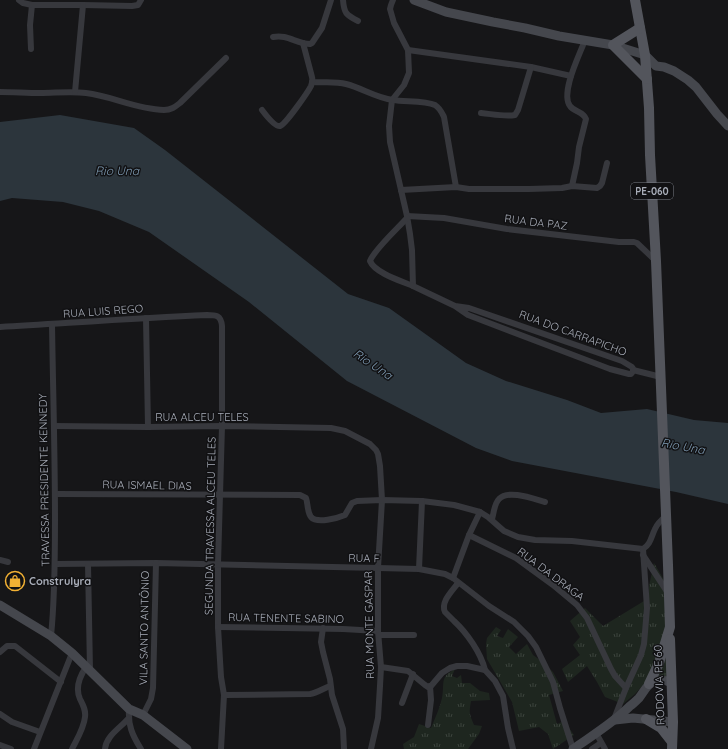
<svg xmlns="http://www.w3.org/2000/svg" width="728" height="749" viewBox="0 0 728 749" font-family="Quicksand,sans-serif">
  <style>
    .grass { fill: url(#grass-tufts) }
    .water { fill: #2c353c }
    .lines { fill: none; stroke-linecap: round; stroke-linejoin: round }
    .street { stroke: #37383d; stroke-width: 6 }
    .secondary { stroke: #45474d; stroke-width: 9 }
    .primary { stroke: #53555c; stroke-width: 10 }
    .labels { text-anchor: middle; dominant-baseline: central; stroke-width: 3; stroke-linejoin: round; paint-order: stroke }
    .shield { fill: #111113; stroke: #7b7e86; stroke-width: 1 }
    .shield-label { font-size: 10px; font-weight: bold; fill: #a8adb8 }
    .street-label { font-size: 11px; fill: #a8adb8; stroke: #111113 }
    .poi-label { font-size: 11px; font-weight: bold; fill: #a8adb8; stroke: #111113; text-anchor: start }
    .water-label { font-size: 12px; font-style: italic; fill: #7f9bb3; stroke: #111113 }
  </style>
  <defs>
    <pattern id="grass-tufts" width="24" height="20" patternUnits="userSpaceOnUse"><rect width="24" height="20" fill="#1e261f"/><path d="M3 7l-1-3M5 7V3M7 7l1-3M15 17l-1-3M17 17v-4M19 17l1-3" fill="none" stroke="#3c433d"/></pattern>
  </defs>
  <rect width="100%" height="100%" fill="#161618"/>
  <g class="grass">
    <polygon points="654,563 664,580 667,625 650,677 635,694 623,704 605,697 597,682 587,666 568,682 562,669 580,655 573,645 580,637 570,621 585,608 603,626 649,598 649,586"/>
    <polygon points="496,627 501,630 497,636 503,638 508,629 518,637 509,647 516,654 527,644 533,655 544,663 553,672 563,691 549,695 557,724 564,721 574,735 553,749 548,734 539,727 519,731 512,702 487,659 486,644 487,638"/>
    <polygon points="666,657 667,678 656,679 660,672"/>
    <path d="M455,669L452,676L457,678L461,675L462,683H470L480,691L489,693L490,700L471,701C469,713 469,713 474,725L482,726L479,734L468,749H404L403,744L414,737L419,724L431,728C435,718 440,708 442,698C445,684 439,677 455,669Z"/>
  </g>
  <polygon class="water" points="60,115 134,128 165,150 348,294 389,308 466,363 506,381 567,400 601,413 647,409 694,420 728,423 728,504 676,492 512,461 476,448 347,381 249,302 149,232 99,211 63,202 12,198 0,201 0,122"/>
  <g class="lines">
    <g class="street">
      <polyline points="19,0 23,3 32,5 30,25 31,49"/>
      <path d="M343,0C344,13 346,15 358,21"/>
      <path d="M393,0L391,5L390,9L394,23L408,50L409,73L404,85L392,100L389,126L390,142L407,216L410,234L412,250L413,286L455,306L468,315L610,369L629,374H631C633,372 634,369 632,367L622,361L469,308L455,306"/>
      <polyline points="32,5 83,5 132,6 138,5 141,0"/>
      <path d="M273,37C288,34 296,44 310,44L312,43L322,28L331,0"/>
      <polyline points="408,50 531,67 571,76"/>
      <path d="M312,82C323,83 335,81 346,84C362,88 376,98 393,100C405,102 425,100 435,105C440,108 442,113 444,117L456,187"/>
      <path d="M0,92C13,92 27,93 40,93C55,93 71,91 86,93C112,96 136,109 164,110C171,110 175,107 180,103L226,58"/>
      <polyline points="75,92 83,5"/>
      <path d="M262,110C265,114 275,127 280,126C285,125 308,92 311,86C312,83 313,80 312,77L303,43"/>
      <path d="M481,113C492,114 505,117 515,115L518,110L531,67"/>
      <path d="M572,186L577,163L579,147L586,119C583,111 574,112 570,106C560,93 580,54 585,40"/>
      <polyline points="401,190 456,187 469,189 529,189 562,188 572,186 597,188 600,186 602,183 607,163"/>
      <polyline points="407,216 444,218 507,229 619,242 634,242 637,243 656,261"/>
      <path d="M407,218C398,228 374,250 370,261C375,273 401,281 413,286"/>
      <polyline points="146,318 148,427"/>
      <path d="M0,327C69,323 138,318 207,315C216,315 221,315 222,326V426L218,564V627L221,677L224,695L221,749"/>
      <polyline points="633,370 661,377"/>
      <polyline points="54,426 148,427 222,426 331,428 345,431 370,444 376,450 378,454 380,466 382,500 378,568 378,631 381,667 380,686 378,718 371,749"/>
      <path d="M56,494L300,495L306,498C308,503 307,512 311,517C317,524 338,518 345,515L352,503L357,501L382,500L422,501L454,505L480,512L488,517L504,531L518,537L535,540L572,541L643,549"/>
      <path d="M492,519C494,513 494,504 499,499C508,489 534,499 545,502"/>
      <polyline points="469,535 516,558 553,585 577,605 587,618 611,669 615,676 626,688"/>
      <path d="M643,549C651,544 651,537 655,529C657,524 661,520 666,516"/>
      <polyline points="643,555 668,593"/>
      <polyline points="0,560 8,562"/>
      <polyline points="55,564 156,563 378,568 419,569 445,574 453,578 489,606 514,622 528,636 536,647 553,682 560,708 573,749"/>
      <polyline points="88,564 90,670"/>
      <polyline points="419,569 422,501"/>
      <polyline points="453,578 469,535 480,512"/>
      <path d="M458,583C453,590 440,602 445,612C448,615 451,618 454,621C467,633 481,653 485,670"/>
      <polyline points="218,627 343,629 378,631"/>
      <polyline points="323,628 321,642 323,652 330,679 332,695 343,729 344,749"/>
      <polyline points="379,635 414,635"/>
      <path d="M51,636C55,597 55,559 55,520C55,455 53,390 52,324"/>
      <polyline points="0,652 7,646 15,646 61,682"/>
      <polyline points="381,667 408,671 425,685 428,687 431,686 442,673 450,668 457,666 467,666 485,670 495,681 503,696 508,728 513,749"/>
      <path d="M224,695L310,694C317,693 324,688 330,686"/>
      <polyline points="402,703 413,674"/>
      <path d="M129,709C128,725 132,735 141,749"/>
      <polyline points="0,714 12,722 40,732"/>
      <polyline points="143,715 151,699 153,688 156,563"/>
      <polyline points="614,719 626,688 641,655 644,644 647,608 643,549"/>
      <polyline points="428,725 431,700 430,686"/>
      <polyline points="596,733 605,749"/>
      <polyline points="0,745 11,749"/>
      <polyline points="34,749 72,653"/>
      <path d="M72,749C77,739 84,728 85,717C86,710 83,705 80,699C75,688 80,676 86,667"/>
      <path d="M105,749C106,736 120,728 128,719"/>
      <polyline points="592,749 601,743"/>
    </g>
    <g class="secondary">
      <polyline points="414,0 446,12 493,22 525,28 559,36 613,45 645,55 656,66 664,67 674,71 688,80 696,87 717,114 728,126"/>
      <polyline points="0,605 51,636 72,653 129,709 143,715 187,749"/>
      <polyline points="615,720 633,718 673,722"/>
      <path d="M573,749C593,735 613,723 630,706C633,704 636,701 639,698C644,692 647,684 653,682C659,679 666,680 671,683"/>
    </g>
    <g class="primary">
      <polyline points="635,0 645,55 649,108 650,155 656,261 668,565 670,627 659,663 649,684"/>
      <polyline points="640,28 613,45 647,79"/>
      <polyline points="670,639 673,722 672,749"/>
      <polyline points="646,719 661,728 672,742"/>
    </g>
  </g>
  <defs>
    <g id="shop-ring" transform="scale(1)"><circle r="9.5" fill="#111113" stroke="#f2b134" stroke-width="1.5"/><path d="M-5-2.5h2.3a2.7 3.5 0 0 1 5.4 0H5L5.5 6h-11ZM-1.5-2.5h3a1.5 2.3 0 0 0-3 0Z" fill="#f2b134"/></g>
  </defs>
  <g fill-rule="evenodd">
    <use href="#shop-ring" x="15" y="581"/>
  </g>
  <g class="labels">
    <rect class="shield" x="631" y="183" width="42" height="16" rx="3"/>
    <g class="shield-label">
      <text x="652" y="191">PE-060</text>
    </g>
    <g class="street-label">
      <text transform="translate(536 222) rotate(7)">RUA DA PAZ</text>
      <text transform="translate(103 311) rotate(-4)">RUA LUIS REGO</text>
      <text transform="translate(573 333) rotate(20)">RUA DO CARRAPICHO</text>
      <text x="202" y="417">RUA ALCEU TELES</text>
      <text transform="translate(44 480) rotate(-91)">TRAVESSA PRESIDENTE KENNEDY</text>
      <text transform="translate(147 485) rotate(1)">RUA ISMAEL DIAS</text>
      <text transform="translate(210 526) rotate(-89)">SEGUNDA TRAVESSA ALCEU TELES</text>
      <text transform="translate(364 558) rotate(1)">RUA F</text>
      <text transform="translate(551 574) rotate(37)">RUA DA DRAGA</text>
      <text transform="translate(286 618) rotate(1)">RUA TENENTE SABINO</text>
      <text transform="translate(369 625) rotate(-91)">RUA MONTE GASPAR</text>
      <text transform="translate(144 628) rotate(-89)">VILA SANTO ANTÔNIO</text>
      <text transform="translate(659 685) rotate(-92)">RODOVIA PE 60</text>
    </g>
    <g class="poi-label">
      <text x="29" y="581">Construlyra</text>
    </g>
    <g class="water-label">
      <text x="117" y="170">Rio Una</text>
      <text transform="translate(373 364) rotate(34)">Rio Una</text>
      <text transform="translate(683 446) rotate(10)">Rio Una</text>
    </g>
  </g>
</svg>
